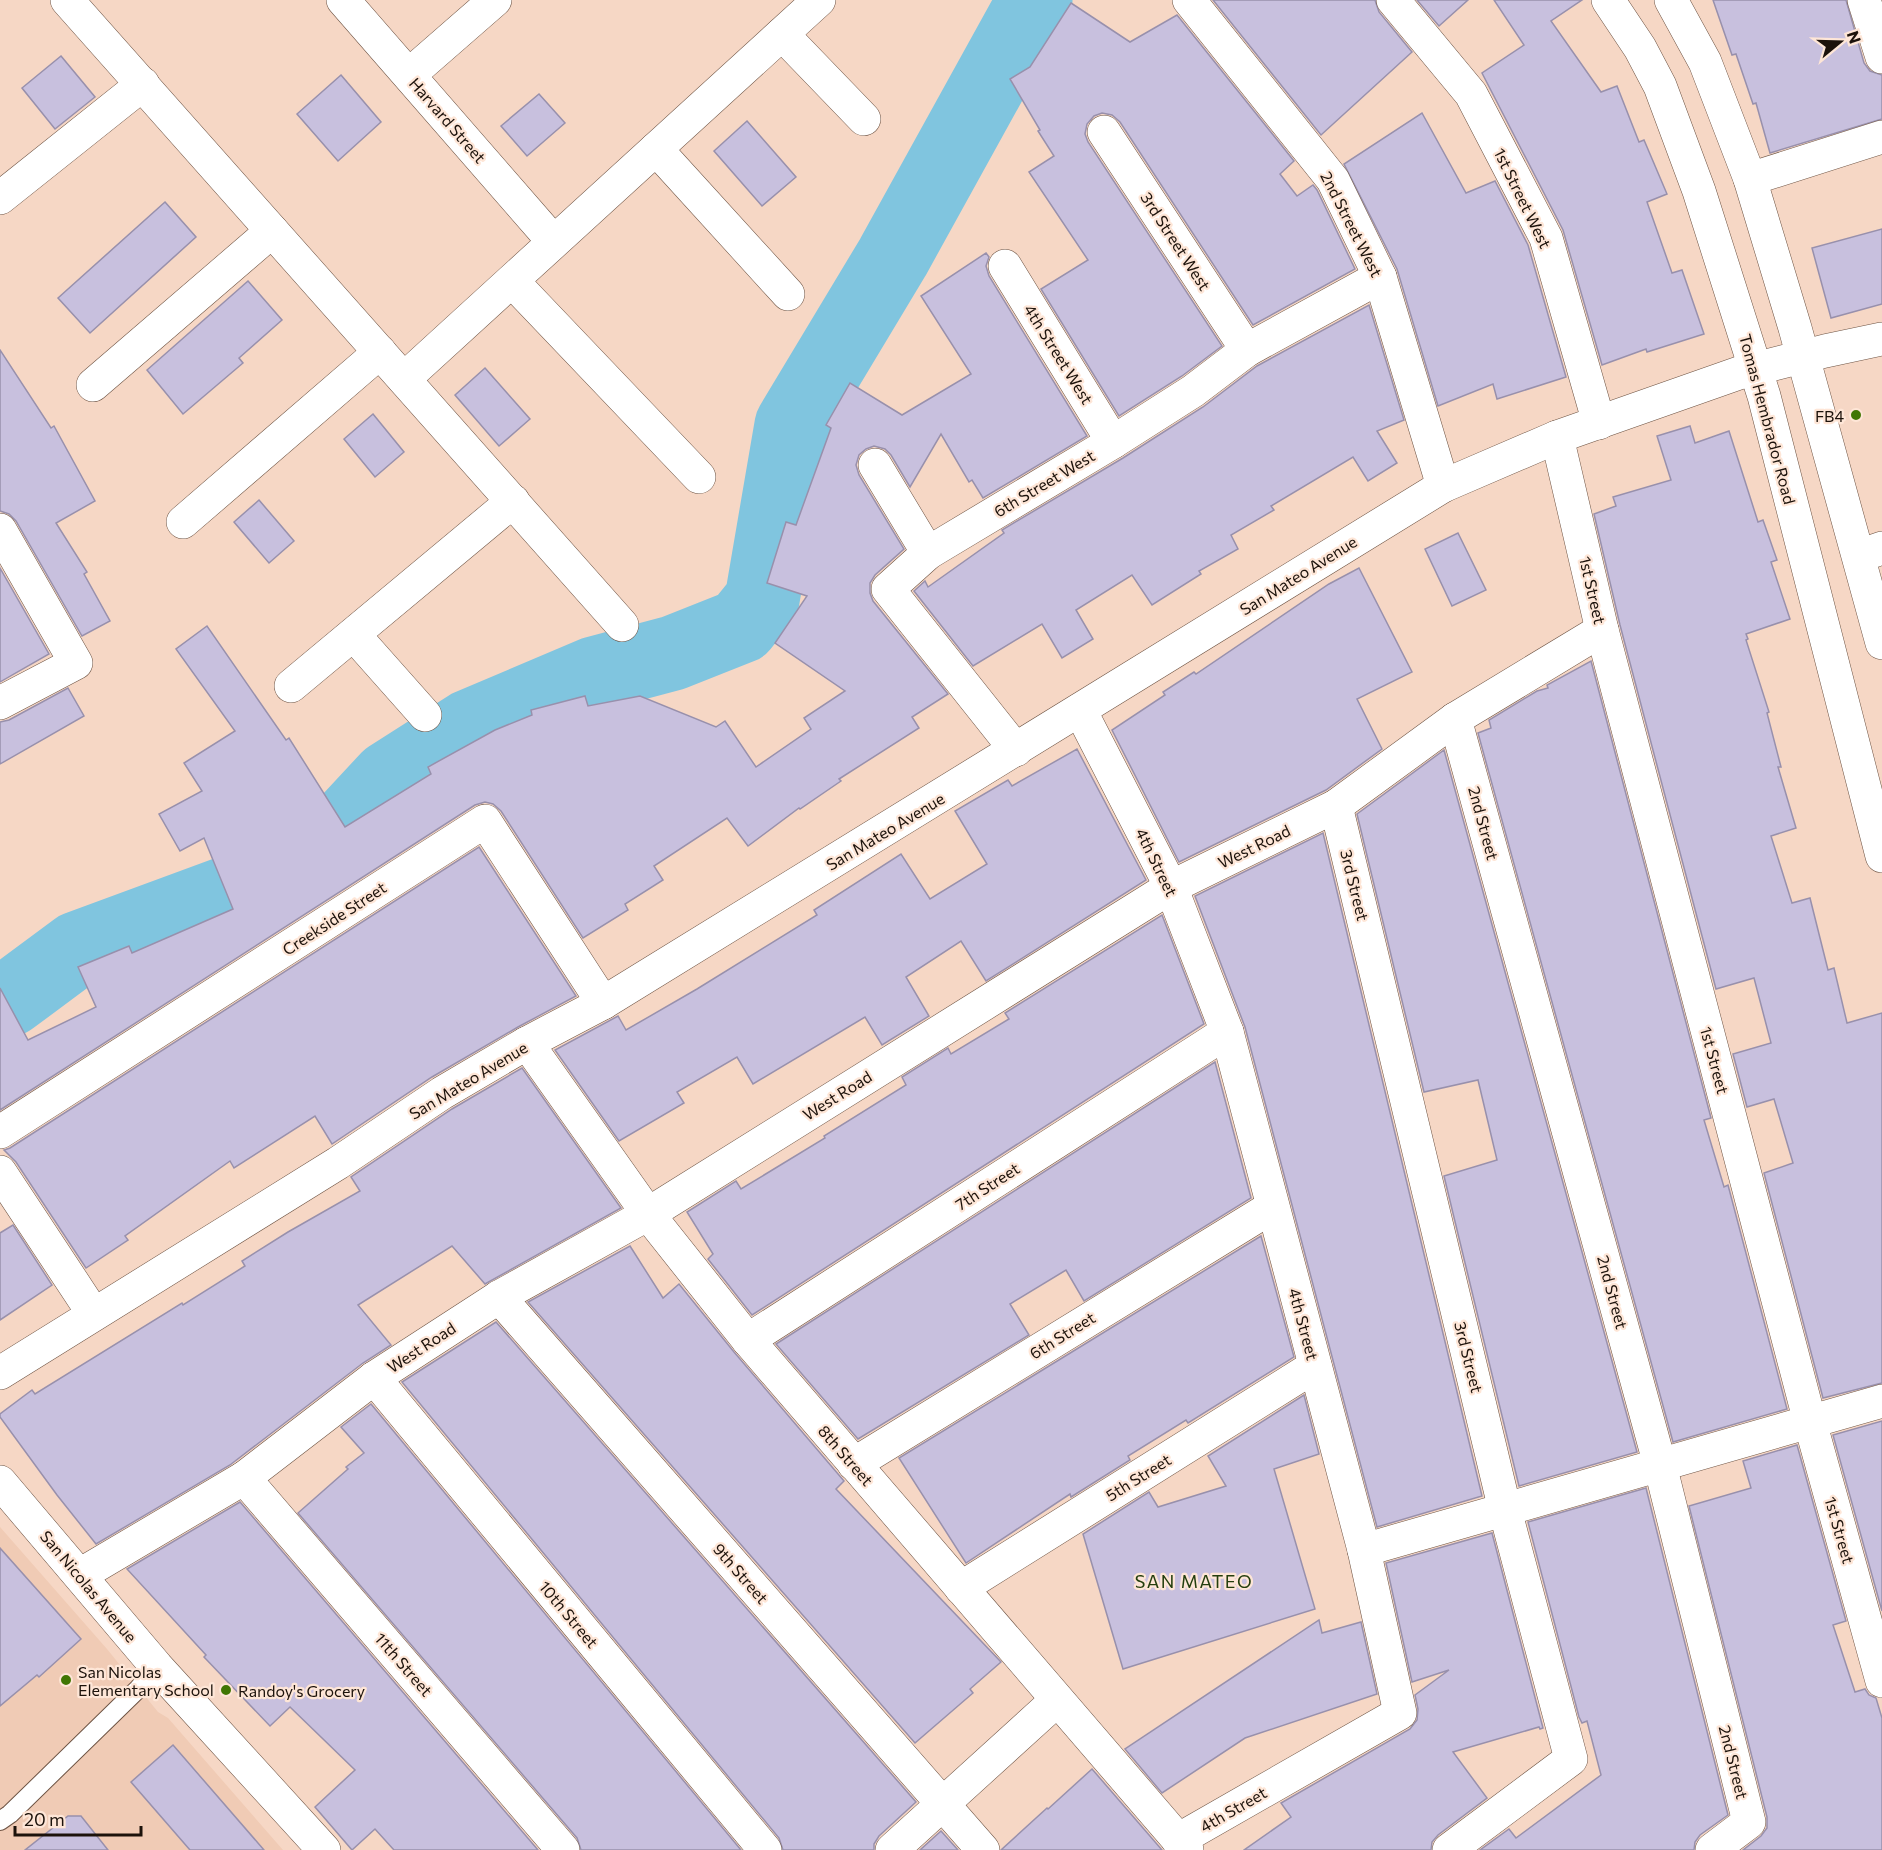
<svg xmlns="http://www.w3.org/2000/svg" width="1882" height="1850" viewBox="0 0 1882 1850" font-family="Commissioner,sans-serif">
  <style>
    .built { fill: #f0cbb5 }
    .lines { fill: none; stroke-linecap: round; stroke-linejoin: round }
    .river { stroke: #80c5df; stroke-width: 75 }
    .building { fill: #c8c0de; stroke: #9890ac; stroke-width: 1.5 }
    .service-casing { stroke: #6d5343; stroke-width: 20 }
    .minor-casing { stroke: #6d5343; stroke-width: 34 }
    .tertiary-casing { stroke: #6d5343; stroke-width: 34 }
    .service { stroke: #fff; stroke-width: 18 }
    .minor { stroke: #fff; stroke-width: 33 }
    .tertiary { stroke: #fff; stroke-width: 33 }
    .poi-dot { fill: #407603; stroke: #fee6d7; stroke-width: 2 }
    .labels { text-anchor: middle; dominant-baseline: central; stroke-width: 4.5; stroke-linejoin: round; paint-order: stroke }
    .street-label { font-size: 16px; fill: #1c120b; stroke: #fee6d7 }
    .poi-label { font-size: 16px; fill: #1c120b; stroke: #fee6d7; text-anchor: start }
    .neighbourhood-label { font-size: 18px; letter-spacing: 1.5px; fill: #243e0e; stroke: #fee6d7 }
  </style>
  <rect width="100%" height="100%" fill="#f6d7c5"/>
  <polygon class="built" points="0,1527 107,1649 158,1712 168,1718 283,1850 0,1850"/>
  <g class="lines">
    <polyline class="river" points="0,1004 11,998 77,949 310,863 389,778 469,727 594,674 673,653 741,626 762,600 792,425 893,257 1035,0"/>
  </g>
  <g class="building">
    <polygon points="1213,0 1375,0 1379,12 1412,52 1321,135"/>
    <polygon points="1417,0 1468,0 1439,26"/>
    <polygon points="1494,0 1582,0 1551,21 1601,92 1617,86 1639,142 1644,140 1667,194 1647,202 1672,273 1682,270 1704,334 1647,352 1646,349 1602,365 1563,230 1482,73 1524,45"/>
    <polygon points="1713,0 1846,0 1864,63 1870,71 1882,75 1882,119 1770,153 1756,103 1753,104 1736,54 1732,55"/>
    <polygon points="1071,3 1130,42 1177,15 1294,161 1280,174 1297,196 1313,185 1317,190 1355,269 1253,325 1120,122 1112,115 1102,113 1094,116 1087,124 1085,134 1088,142 1222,346 1182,376 1119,416 1041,289 1088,260 1029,172 1054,156 1038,131 1040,130 1010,79 1030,67"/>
    <polygon points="61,56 95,97 55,129 22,88"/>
    <polygon points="341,75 381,122 338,161 297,114"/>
    <polygon points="539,94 565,123 527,156 501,126"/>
    <polygon points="1422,113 1466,193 1495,181 1528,245 1566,377 1497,399 1493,384 1438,406 1397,269 1344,164"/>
    <polygon points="747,121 796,177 762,206 714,151"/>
    <polygon points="165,202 196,237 90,333 58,298"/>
    <polygon points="1882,229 1882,304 1831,318 1812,248"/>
    <polygon points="986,253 989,257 986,266 989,276 1087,436 983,498 972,480 969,482 941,434 910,487 891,455 885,449 874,446 866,449 859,455 856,465 859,475 904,549 875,575 870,583 870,593 873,601 948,694 912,717 919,728 839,779 841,781 800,809 799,808 748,846 727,818 654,866 663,880 625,904 628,910 583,938 501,811 493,804 485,802 475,805 0,1110 0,988 28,1040 96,1007 78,967 129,946 132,953 233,909 204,838 180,851 159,814 202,791 184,763 235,731 176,649 207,626 286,740 289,738 345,827 431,774 428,767 495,730 532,715 531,710 585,696 588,706 640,696 716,727 725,721 756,767 811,729 804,718 845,691 775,643 807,596 767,583 786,522 796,525 831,428 826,425 850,383 902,415 971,374 921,296"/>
    <polygon points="248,281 282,320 239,358 243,363 183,414 147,370"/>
    <polygon points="1369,305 1404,420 1377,431 1397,463 1368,481 1353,457 1271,506 1274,510 1231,535 1238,549 1199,571 1201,574 1152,605 1132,575 1076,610 1093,639 1062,658 1042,624 973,666 914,591 925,581 928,587 1004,533 1002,530 1123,458 1203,407 1257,366"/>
    <polygon points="0,350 51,428 54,426 95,501 56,523 87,572 84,574 110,621 82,636 16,521 9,514 0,511"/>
    <polygon points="485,368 530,419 499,446 455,395"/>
    <polygon points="373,414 404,452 375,477 344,439"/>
    <polygon points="1690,426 1695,443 1729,431 1758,522 1763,520 1777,560 1771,562 1790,619 1746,634 1748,639 1746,640 1769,712 1767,713 1781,767 1778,767 1796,828 1771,836 1792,903 1810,898 1828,970 1834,968 1847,1023 1882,1013 1882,1383 1823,1398 1764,1173 1793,1163 1774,1099 1747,1107 1733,1054 1771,1043 1754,978 1716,989 1620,625 1594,514 1616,506 1613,497 1671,480 1657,436"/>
    <polygon points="259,500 294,541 269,563 234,522"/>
    <polygon points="1458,533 1486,590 1452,606 1425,549"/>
    <polygon points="0,568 49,654 0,682"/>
    <polygon points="1359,568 1412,672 1357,699 1382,749 1326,790 1179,862 1112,730 1165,695 1163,692 1194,672 1196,674 1329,584"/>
    <polygon points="1591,661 1711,1118 1704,1120 1724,1187 1728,1185 1787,1409 1673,1442 1478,733 1491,728 1489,720 1537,691 1548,688 1547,685"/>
    <polygon points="68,688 84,716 0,764 0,722 9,720"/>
    <polygon points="1077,749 1146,880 986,981 961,941 906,977 929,1016 882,1045 865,1017 753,1084 737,1057 677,1092 684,1103 619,1141 555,1050 618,1016 626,1030 697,989 817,915 814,910 901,854 930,899 987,864 955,811 1008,780 1012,786"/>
    <polygon points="1444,750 1637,1452 1519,1486 1444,1176 1497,1160 1478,1080 1424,1092 1357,814"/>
    <polygon points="1323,833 1482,1496 1377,1527 1245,1027 1195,896"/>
    <polygon points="479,847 576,996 518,1027 432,1077 332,1144 315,1116 234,1168 230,1161 125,1236 128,1240 86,1268 16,1162 4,1150 10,1148"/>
    <polygon points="1162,915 1204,1024 752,1315 708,1259 713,1254 687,1212 736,1181 741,1189 825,1138 824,1136 906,1085 902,1077 948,1048 951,1054 1009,1019 1005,1013"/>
    <polygon points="1215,1062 1251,1198 1084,1301 1066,1270 1010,1304 1029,1335 858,1439 776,1344"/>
    <polygon points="522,1068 621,1208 485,1284 452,1246 358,1305 391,1345 363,1363 230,1465 96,1544 57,1495 0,1417 0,1414 32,1390 35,1394 182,1303 183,1305 245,1266 242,1261 288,1232 360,1191 351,1177 452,1109"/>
    <polygon points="13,1225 52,1285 0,1320 0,1233"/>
    <polygon points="1261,1236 1294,1357 1188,1423 1186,1420 1128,1456 1130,1460 1071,1497 1070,1494 966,1563 899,1458"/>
    <polygon points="630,1246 663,1298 679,1284 734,1352 844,1481 836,1489 1001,1662 970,1689 973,1693 915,1743 528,1302"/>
    <polygon points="496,1322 916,1802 879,1836 874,1844 874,1850 783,1850 779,1838 402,1382"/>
    <polygon points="1304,1395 1319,1454 1274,1469 1315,1609 1123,1669 1083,1534 1149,1492 1158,1507 1226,1486 1208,1456"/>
    <polygon points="371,1404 741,1850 581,1850 577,1838 298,1513 348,1469 346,1467 364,1453 341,1427"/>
    <polygon points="1882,1421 1882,1611 1833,1435"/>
    <polygon points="1797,1445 1846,1621 1833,1625 1855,1692 1865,1689 1869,1695 1876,1698 1882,1718 1882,1850 1743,1850 1761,1836 1767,1828 1767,1817 1689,1506 1751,1488 1743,1461"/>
    <polygon points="1646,1488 1728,1815 1700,1835 1695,1842 1694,1850 1480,1850 1509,1829 1516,1838 1601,1775 1587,1721 1582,1723 1579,1717 1528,1522"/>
    <polygon points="240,1502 538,1850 394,1850 375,1829 352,1850 315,1807 355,1770 290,1707 270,1726 204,1657 206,1655 127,1569"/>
    <polygon points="1492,1533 1543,1728 1540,1729 1539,1727 1453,1752 1487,1798 1438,1835 1432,1842 1431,1850 1244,1850 1291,1817 1281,1803 1410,1729 1417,1720 1418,1709 1415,1695 1449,1670 1412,1682 1386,1563"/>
    <polygon points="0,1548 81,1639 39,1677 37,1675 0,1706"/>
    <polygon points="1319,1620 1322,1633 1361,1622 1377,1694 1245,1738 1162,1793 1125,1749"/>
    <polygon points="173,1745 264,1850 190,1850 131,1782"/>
    <polygon points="1092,1769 1162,1850 1001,1850 1047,1808 1048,1809"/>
    <polygon points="68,1816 81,1816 108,1850 25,1850"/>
    <polygon points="941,1831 958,1850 920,1850"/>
  </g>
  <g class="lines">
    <g class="service-casing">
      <polyline id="service" points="0,1821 10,1814 138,1689 157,1667"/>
    </g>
    <g class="minor-casing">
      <g id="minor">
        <polyline points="67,0 622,625"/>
        <polyline points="343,0 553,241"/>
        <polyline points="1189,0 1333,180 1380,277 1443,486"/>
        <polyline points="1393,0 1471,94 1546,238 1599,423"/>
        <polyline points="1864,0 1882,57"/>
        <polyline points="782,34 864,119"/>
        <polyline points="409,75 495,0"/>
        <polyline points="1104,132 1247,350"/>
        <polyline points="656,149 788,294"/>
        <polyline points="1750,179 1882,137"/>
        <polyline points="0,198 143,84"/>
        <polyline points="1005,266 1113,442"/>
        <polyline points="512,281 699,477"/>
        <polyline points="404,379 819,0"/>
        <polyline points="93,385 272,231"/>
        <polyline points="1557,437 1602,630 1810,1422 1882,1681"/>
        <polyline points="875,465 928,553"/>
        <polyline points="183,522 380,352"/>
        <polyline points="0,530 76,663 0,703"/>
        <polyline points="1859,556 1882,548"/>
        <polyline points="354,635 425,715"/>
        <polyline points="291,686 513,501"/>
        <polyline points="1080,710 1171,887 1227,1032 1364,1550 1400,1713 1178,1840"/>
        <polyline points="1455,719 1660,1465 1749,1822 1712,1850"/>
        <polyline points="1016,750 888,589 928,553 1113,442 1193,391 1247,350 1380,277"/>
        <polyline points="1336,806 1505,1510 1571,1759 1449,1850"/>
        <polyline points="527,1043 648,1214 748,1340 1187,1850"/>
        <polyline points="0,1132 485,821 603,1003"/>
        <polyline points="0,1172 93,1313"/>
        <polyline points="499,1297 983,1850"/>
        <polyline points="748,1340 1227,1032"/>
        <polyline points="374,1378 765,1850"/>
        <polyline points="854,1464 1272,1207"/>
        <polyline points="244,1478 563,1850"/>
        <polyline points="1364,1550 1882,1401"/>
        <polyline points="80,1575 244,1478 374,1378 499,1297 648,1214 1171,887 1336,806 1455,719 1602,630"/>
        <polyline points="961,1588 1315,1366"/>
        <polyline points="892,1850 1057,1700"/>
      </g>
    </g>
    <g class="tertiary-casing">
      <g id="tertiary">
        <polyline points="1608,0 1640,48 1660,86 1699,191 1764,396 1882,856"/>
        <polyline points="1671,0 1705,62 1750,179 1795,328 1882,643"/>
        <polyline points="0,1373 338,1163 442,1093 527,1043 603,1003 1443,486 1557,437 1739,373 1825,351 1882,339"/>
        <polyline points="0,1482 157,1667 324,1850"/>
      </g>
    </g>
    <use href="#service" class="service"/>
    <use href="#minor" class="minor"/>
    <use href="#tertiary" class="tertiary"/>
  </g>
  <g class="poi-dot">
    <circle cx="1856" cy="415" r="6"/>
    <circle cx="66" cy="1680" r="6"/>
    <circle cx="226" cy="1690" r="6"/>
  </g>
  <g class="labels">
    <g class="street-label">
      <text transform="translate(448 120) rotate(49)">Harvard Street</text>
      <text transform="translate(1523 198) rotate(64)">1st Street West</text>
      <text transform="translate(1352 224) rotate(63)">2nd Street West</text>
      <text transform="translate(1176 241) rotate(57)">3rd Street West</text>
      <text transform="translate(1059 354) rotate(58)">4th Street West</text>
      <text transform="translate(1768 419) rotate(75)">Tomas Hembrador Road</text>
      <text transform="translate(1044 483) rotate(-31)">6th Street West</text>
      <text transform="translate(1298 575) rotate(-32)">San Mateo Avenue</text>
      <text transform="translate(1593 590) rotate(77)">1st Street</text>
      <text transform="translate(1484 823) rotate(75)">2nd Street</text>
      <text transform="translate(885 831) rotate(-31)">San Mateo Avenue</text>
      <text transform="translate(1254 846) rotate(-26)">West Road</text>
      <text transform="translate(1157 862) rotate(64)">4th Street</text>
      <text transform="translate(1355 885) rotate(76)">3rd Street</text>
      <text transform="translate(334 918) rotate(-33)">Creekside Street</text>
      <text transform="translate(1715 1060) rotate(75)">1st Street</text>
      <text transform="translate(468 1080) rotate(-31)">San Mateo Avenue</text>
      <text transform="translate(837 1095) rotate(-32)">West Road</text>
      <text transform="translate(987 1186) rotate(-33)">7th Street</text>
      <text transform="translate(1613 1292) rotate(75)">2nd Street</text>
      <text transform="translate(1304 1324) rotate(75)">4th Street</text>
      <text transform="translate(1062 1335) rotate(-32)">6th Street</text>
      <text transform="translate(421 1347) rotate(-33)">West Road</text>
      <text transform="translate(1469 1357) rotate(76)">3rd Street</text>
      <text transform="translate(846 1455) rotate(49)">8th Street</text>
      <text transform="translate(1138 1477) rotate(-32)">5th Street</text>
      <text transform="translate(1840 1530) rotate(74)">1st Street</text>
      <text transform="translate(741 1573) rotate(49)">9th Street</text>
      <text transform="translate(89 1586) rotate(50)">San Nicolas Avenue</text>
      <text transform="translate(569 1614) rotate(50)">10th Street</text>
      <text transform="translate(404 1664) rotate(49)">11th Street</text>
      <text transform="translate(1734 1762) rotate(76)">2nd Street</text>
      <text transform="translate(1233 1809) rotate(-30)">4th Street</text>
    </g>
    <g class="poi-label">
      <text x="1844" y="415" text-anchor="end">FB4</text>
      <text x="78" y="1671">San Nicolas<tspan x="78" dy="18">Elementary School</tspan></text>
      <text x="238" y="1690">Randoy's Grocery</text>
    </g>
    <g class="neighbourhood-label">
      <text x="1194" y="1581">SAN MATEO</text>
    </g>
  </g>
  <g transform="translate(1840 42) rotate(71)" stroke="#fee6d7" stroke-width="4.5" paint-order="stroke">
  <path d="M0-4.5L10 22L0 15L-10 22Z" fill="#1c120b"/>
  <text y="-9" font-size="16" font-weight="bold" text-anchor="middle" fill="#1c120b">N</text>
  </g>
  <path d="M15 1826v9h126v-9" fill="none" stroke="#1c120b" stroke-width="3"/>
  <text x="24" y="1826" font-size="18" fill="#1c120b" stroke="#fee6d7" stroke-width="4.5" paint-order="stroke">20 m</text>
</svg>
